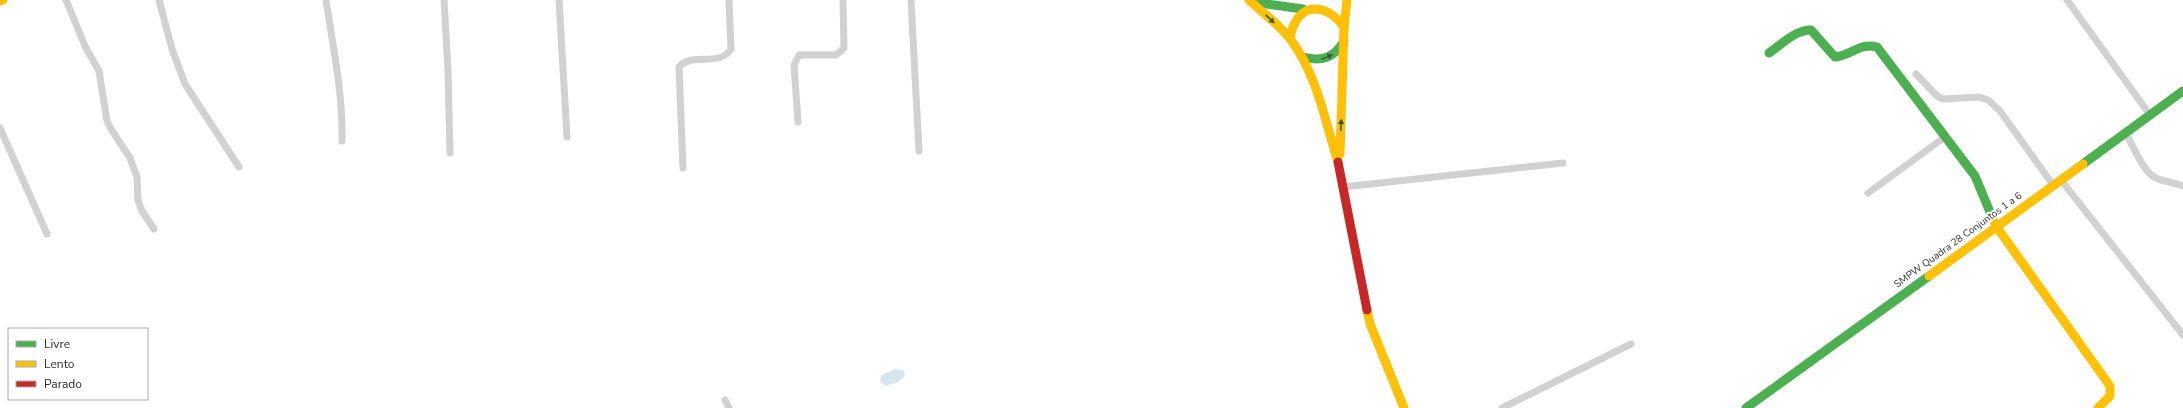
<svg xmlns="http://www.w3.org/2000/svg" width="2183" height="408" viewBox="0 0 2183 408" font-family="'Nunito Sans',sans-serif">
  <style>
    .water { fill: #d6e6f1 }
    .lines { fill: none; stroke-linecap: round; stroke-linejoin: round }
    .street { stroke: #d1d1d1; stroke-width: 7 }
    .fast { stroke: #4caf50; stroke-width: 9 }
    .slow { stroke: #ffc107; stroke-width: 9 }
    .jam { stroke: #c62828; stroke-width: 9 }
    .oneway { fill: #375a39 }
    .labels { text-anchor: middle; dominant-baseline: central; stroke-width: 4; stroke-linejoin: round; paint-order: stroke }
    .street-label { font-size: 10px; fill: #2c2c2c; stroke: #fff }
  </style>
  <rect width="100%" height="100%" fill="#fff"/>
  <polygon class="water" points="896,369 904,371 905,376 898,382 886,386 880,382 881,375"/>
  <g class="lines">
    <g class="street">
      <polyline points="66,0 85,46 99,71 107,121 111,129 130,158 137,177 138,200 142,211 154,229"/>
      <polyline points="159,0 172,49 185,84 239,167"/>
      <path d="M326,0C333,47 343,93 342,141"/>
      <polyline points="444,0 448,70 450,153"/>
      <polyline points="559,0 567,137"/>
      <polyline points="911,0 919,151"/>
      <polyline points="2067,0 2150,115"/>
      <polyline points="1916,74 1937,96 1943,99 1979,97 1988,100 2000,111 2053,185"/>
      <polyline points="798,122 794,65 799,55 836,55 844,48 843,0"/>
      <polyline points="0,128 47,234"/>
      <path d="M2126,134C2133,145 2144,174 2156,178C2164,182 2174,182 2183,186"/>
      <path d="M683,168L679,67C693,51 719,68 731,49L729,0"/>
      <polyline points="2061,180 2183,335"/>
      <polyline points="1343,187 1563,163"/>
      <polyline points="1868,193 1945,137"/>
      <polyline points="725,400 729,408"/>
      <polyline points="1502,408 1631,344"/>
    </g>
    <g class="fast">
      <polyline points="1254,0 1267,4 1303,9"/>
      <path d="M1769,53C1782,44 1795,30 1811,30L1835,57C1850,56 1861,42 1877,47L1975,176L1992,217"/>
      <path d="M1303,57C1322,62 1334,58 1344,41"/>
      <polyline points="2083,164 2183,91"/>
      <polyline points="1746,408 1929,276"/>
    </g>
    <g class="slow">
      <path d="M1249,0C1263,13 1280,25 1291,40C1317,75 1325,121 1338,162"/>
      <polyline points="0,1 3,0"/>
      <path d="M1290,38C1296,3 1324,0 1344,27"/>
      <polyline points="1340,154 1344,27 1347,0"/>
      <polyline points="1992,217 1996,226 2110,386 2110,396 2098,408"/>
      <polyline points="1929,276 2083,164"/>
      <polyline points="1367,310 1370,324 1404,408"/>
    </g>
    <polyline class="jam" points="1338,162 1367,310"/>
  </g>
  <defs><path id="oneway-solid" d="M-6-.8H1V-3.2L6.5 0L1 3.2V.8H-6Z"/></defs>
  <g class="oneway">
    <use href="#oneway-solid" transform="translate(1270 19) rotate(44)"/>
    <use href="#oneway-solid" transform="translate(1327 57) rotate(-22)"/>
    <use href="#oneway-solid" transform="translate(1341 125) rotate(-87)"/>
  </g>
  <g class="labels">
    <g class="street-label">
      <text transform="translate(1958 240) rotate(-36)">SMPW Quadra 28 Conjuntos 1 a 6</text>
    </g>
  </g>
  <rect x="8" y="328" width="140" height="72" fill="#ffffff" stroke="#ababab"/>
  <rect x="16" y="341" width="20" height="6" fill="#4caf50" stroke="#ababab"/>
  <text x="44" y="348" font-size="12" fill="#2c2c2c">Livre</text>
  <rect x="16" y="361" width="20" height="6" fill="#ffc107" stroke="#ababab"/>
  <text x="44" y="368" font-size="12" fill="#2c2c2c">Lento</text>
  <rect x="16" y="381" width="20" height="6" fill="#c62828" stroke="#ababab"/>
  <text x="44" y="388" font-size="12" fill="#2c2c2c">Parado</text>
</svg>
